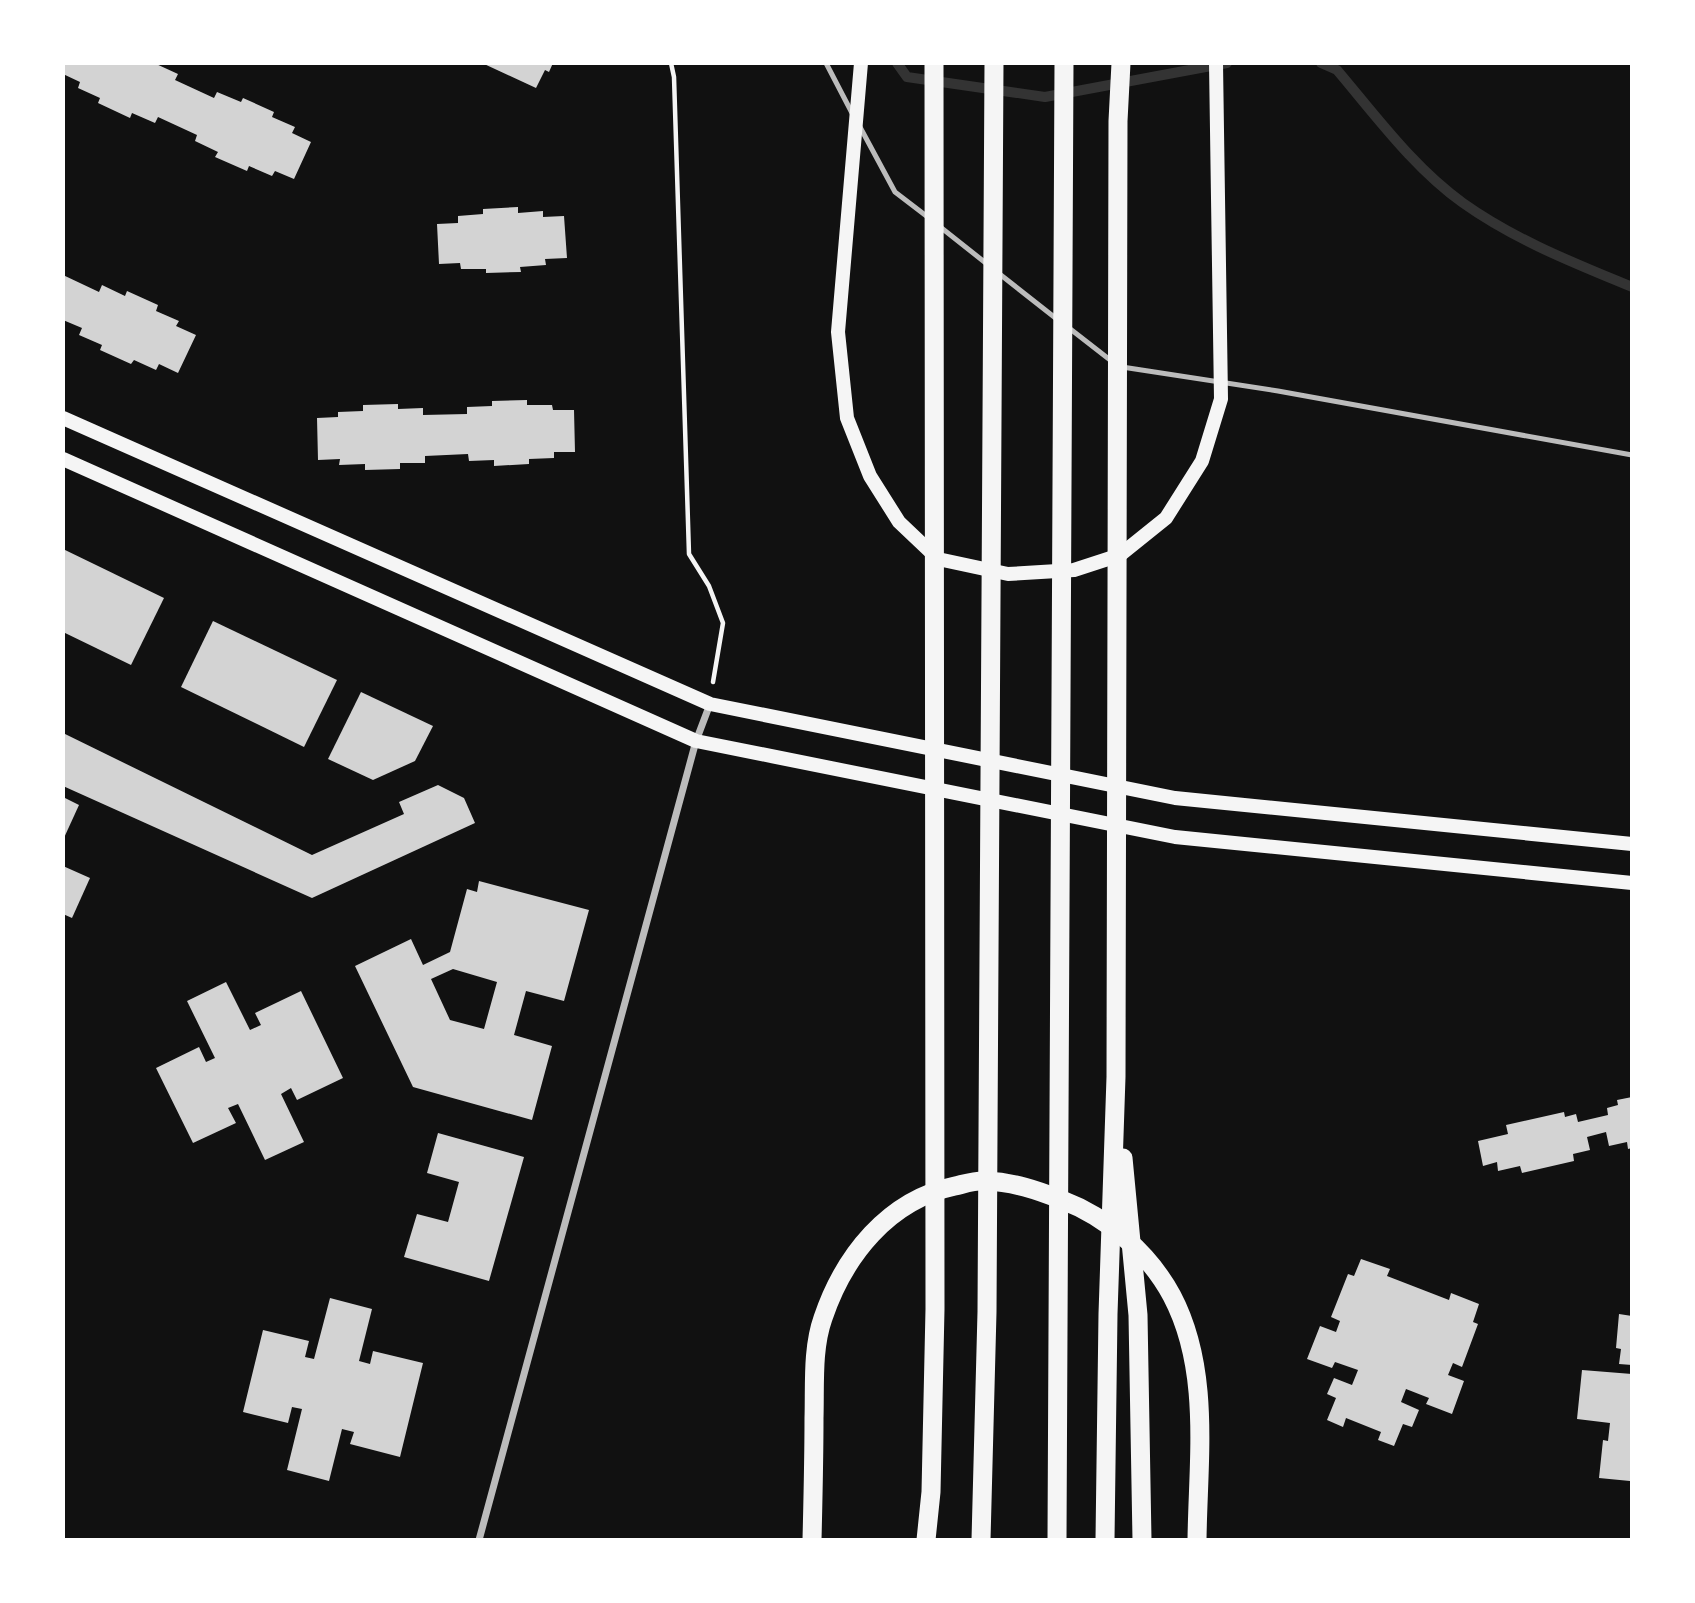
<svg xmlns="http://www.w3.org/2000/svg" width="1695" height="1603" viewBox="0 0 1695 1603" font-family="Georgia,serif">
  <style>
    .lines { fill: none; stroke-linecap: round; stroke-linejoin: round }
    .stream { stroke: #333; stroke-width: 10 }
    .building { fill: #d3d3d3; fill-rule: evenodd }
    .path { stroke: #f5f5f5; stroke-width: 4.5 }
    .service { stroke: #bcbcbc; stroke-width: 5 }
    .minor { stroke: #bcbcbc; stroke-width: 7 }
    .secondary { stroke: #f5f5f5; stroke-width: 14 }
    .trunk { stroke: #f5f5f5; stroke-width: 19 }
  </style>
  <rect width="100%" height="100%" fill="#111"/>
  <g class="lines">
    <g class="stream">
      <polyline points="897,63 907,77 1045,97 1227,63"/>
      <path d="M1321,63L1337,70C1376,116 1414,168 1463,203C1515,240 1574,263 1632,287"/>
    </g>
  </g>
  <g class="building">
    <polygon points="65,63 154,63 178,74 175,80 214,98 217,92 241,102 243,98 274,112 272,117 295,127 292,133 311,142 294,179 275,171 272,176 249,166 247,171 215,157 218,152 195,141 197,135 158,117 155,123 132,113 130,118 98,103 100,98 78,88 80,82 63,74"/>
    <polygon points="482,63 553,63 549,72 545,70 536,88"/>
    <polygon points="518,207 518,213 543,211 543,217 564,216 567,258 545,259 546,265 520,267 521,272 486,273 486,269 461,269 460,263 439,264 437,224 458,223 458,216 483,214 483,209"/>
    <polygon points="63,275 99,292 102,285 125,296 127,291 158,305 156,311 179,321 176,326 196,335 178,373 159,364 156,370 134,360 131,364 100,350 102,345 79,335 82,328 63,320"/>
    <polygon points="527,400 527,405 552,405 553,410 574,410 575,452 554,452 554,458 529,459 529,464 494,466 494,460 469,461 468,454 425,456 425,463 400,463 400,469 365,470 365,464 339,465 340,459 318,460 317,418 338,417 338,412 363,411 363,405 398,404 398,409 423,408 423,415 467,414 467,407 492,406 492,401"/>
    <polygon points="63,549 164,598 131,665 63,632"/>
    <polygon points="213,621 337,680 304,747 181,687"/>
    <polygon points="361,692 433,726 415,761 373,780 328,759"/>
    <polygon points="63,733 312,855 404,814 399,802 438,785 464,798 475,823 312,898 63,786"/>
    <polygon points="63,797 79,805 63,840"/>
    <polygon points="63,866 90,878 72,918 63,914"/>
    <path d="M479,881L589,910L564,1001L526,991L514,1035L552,1046L532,1120L413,1087L355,966L411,939L423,965L450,952L467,889L477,892ZM453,969L497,982L484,1029L450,1020L431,979Z"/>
    <polygon points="226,982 250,1030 261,1025 255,1013 301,991 343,1078 297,1100 291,1088 281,1094 304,1142 265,1160 238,1104 228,1108 236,1123 193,1143 156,1068 199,1047 206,1062 215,1058 187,1001"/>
    <polygon points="1632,1097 1632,1148 1628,1149 1627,1142 1609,1146 1606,1132 1587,1137 1590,1150 1573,1154 1574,1161 1522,1173 1520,1166 1498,1171 1497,1162 1483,1166 1478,1141 1508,1134 1506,1125 1564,1112 1565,1117 1576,1114 1578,1122 1608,1115 1607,1108 1618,1105 1617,1100"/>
    <polygon points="438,1133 524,1157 489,1281 404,1257 417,1214 448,1222 459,1182 427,1173"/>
    <polygon points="1361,1259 1390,1269 1387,1276 1449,1300 1451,1293 1479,1304 1473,1322 1478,1324 1462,1367 1453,1363 1448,1375 1464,1381 1452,1414 1426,1404 1429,1398 1406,1389 1401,1402 1419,1410 1412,1427 1403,1424 1394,1446 1378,1440 1381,1432 1346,1418 1343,1427 1327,1420 1336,1398 1327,1394 1334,1378 1352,1385 1358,1370 1335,1362 1332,1368 1307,1359 1320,1326 1336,1332 1340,1321 1331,1317 1348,1274 1354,1276"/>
    <polygon points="330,1298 372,1309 359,1361 370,1364 373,1351 423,1363 400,1457 350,1444 354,1432 342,1429 329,1481 287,1470 302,1409 292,1407 288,1423 243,1412 263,1330 309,1341 305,1357 314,1359"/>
    <polygon points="1619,1314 1632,1316 1632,1365 1619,1364 1621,1349 1616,1348"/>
    <polygon points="1582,1370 1632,1374 1630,1481 1599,1478 1603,1440 1608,1441 1610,1423 1577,1419"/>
  </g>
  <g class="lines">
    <polyline class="path" points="671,63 674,77 689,554 709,586 723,623 713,682"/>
    <g class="service">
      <polyline points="826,63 852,113"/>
      <polyline points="860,127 895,192 929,218"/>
      <polyline points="939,226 987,264"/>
      <polyline points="997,272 1058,320"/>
      <polyline points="1069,328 1114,363"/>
      <polyline points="1122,367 1278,391 1632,455"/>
    </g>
    <polyline class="minor" points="479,1540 696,741 710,704"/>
    <g class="secondary">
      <polyline points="861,63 838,332 847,418 870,476 899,522 938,559 1008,574 1074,570 1120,555 1166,518 1202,461 1221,399 1216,63"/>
      <polyline points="63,418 710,704 1175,798 1632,844"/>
      <polyline points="63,459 696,741 1175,837 1632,883"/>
    </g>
    <g class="trunk">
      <polyline points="1123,1158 1138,1315 1142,1540"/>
      <path d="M812,1540C813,1499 814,1459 814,1418C815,1386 812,1349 823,1318C844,1256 888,1200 955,1186C964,1184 976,1180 986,1181C1013,1182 1037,1190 1062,1200C1107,1217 1149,1253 1172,1296C1211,1370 1198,1459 1197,1540"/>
      <polyline points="926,1540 931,1492 935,1309 934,63"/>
      <polyline points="981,1540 987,1312 994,63"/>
      <polyline points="1057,1540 1064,63"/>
      <polyline points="1105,1540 1108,1314 1116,1077 1118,121 1121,63"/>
    </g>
  </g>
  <rect width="1695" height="1603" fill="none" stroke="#ffffff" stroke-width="130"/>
</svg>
